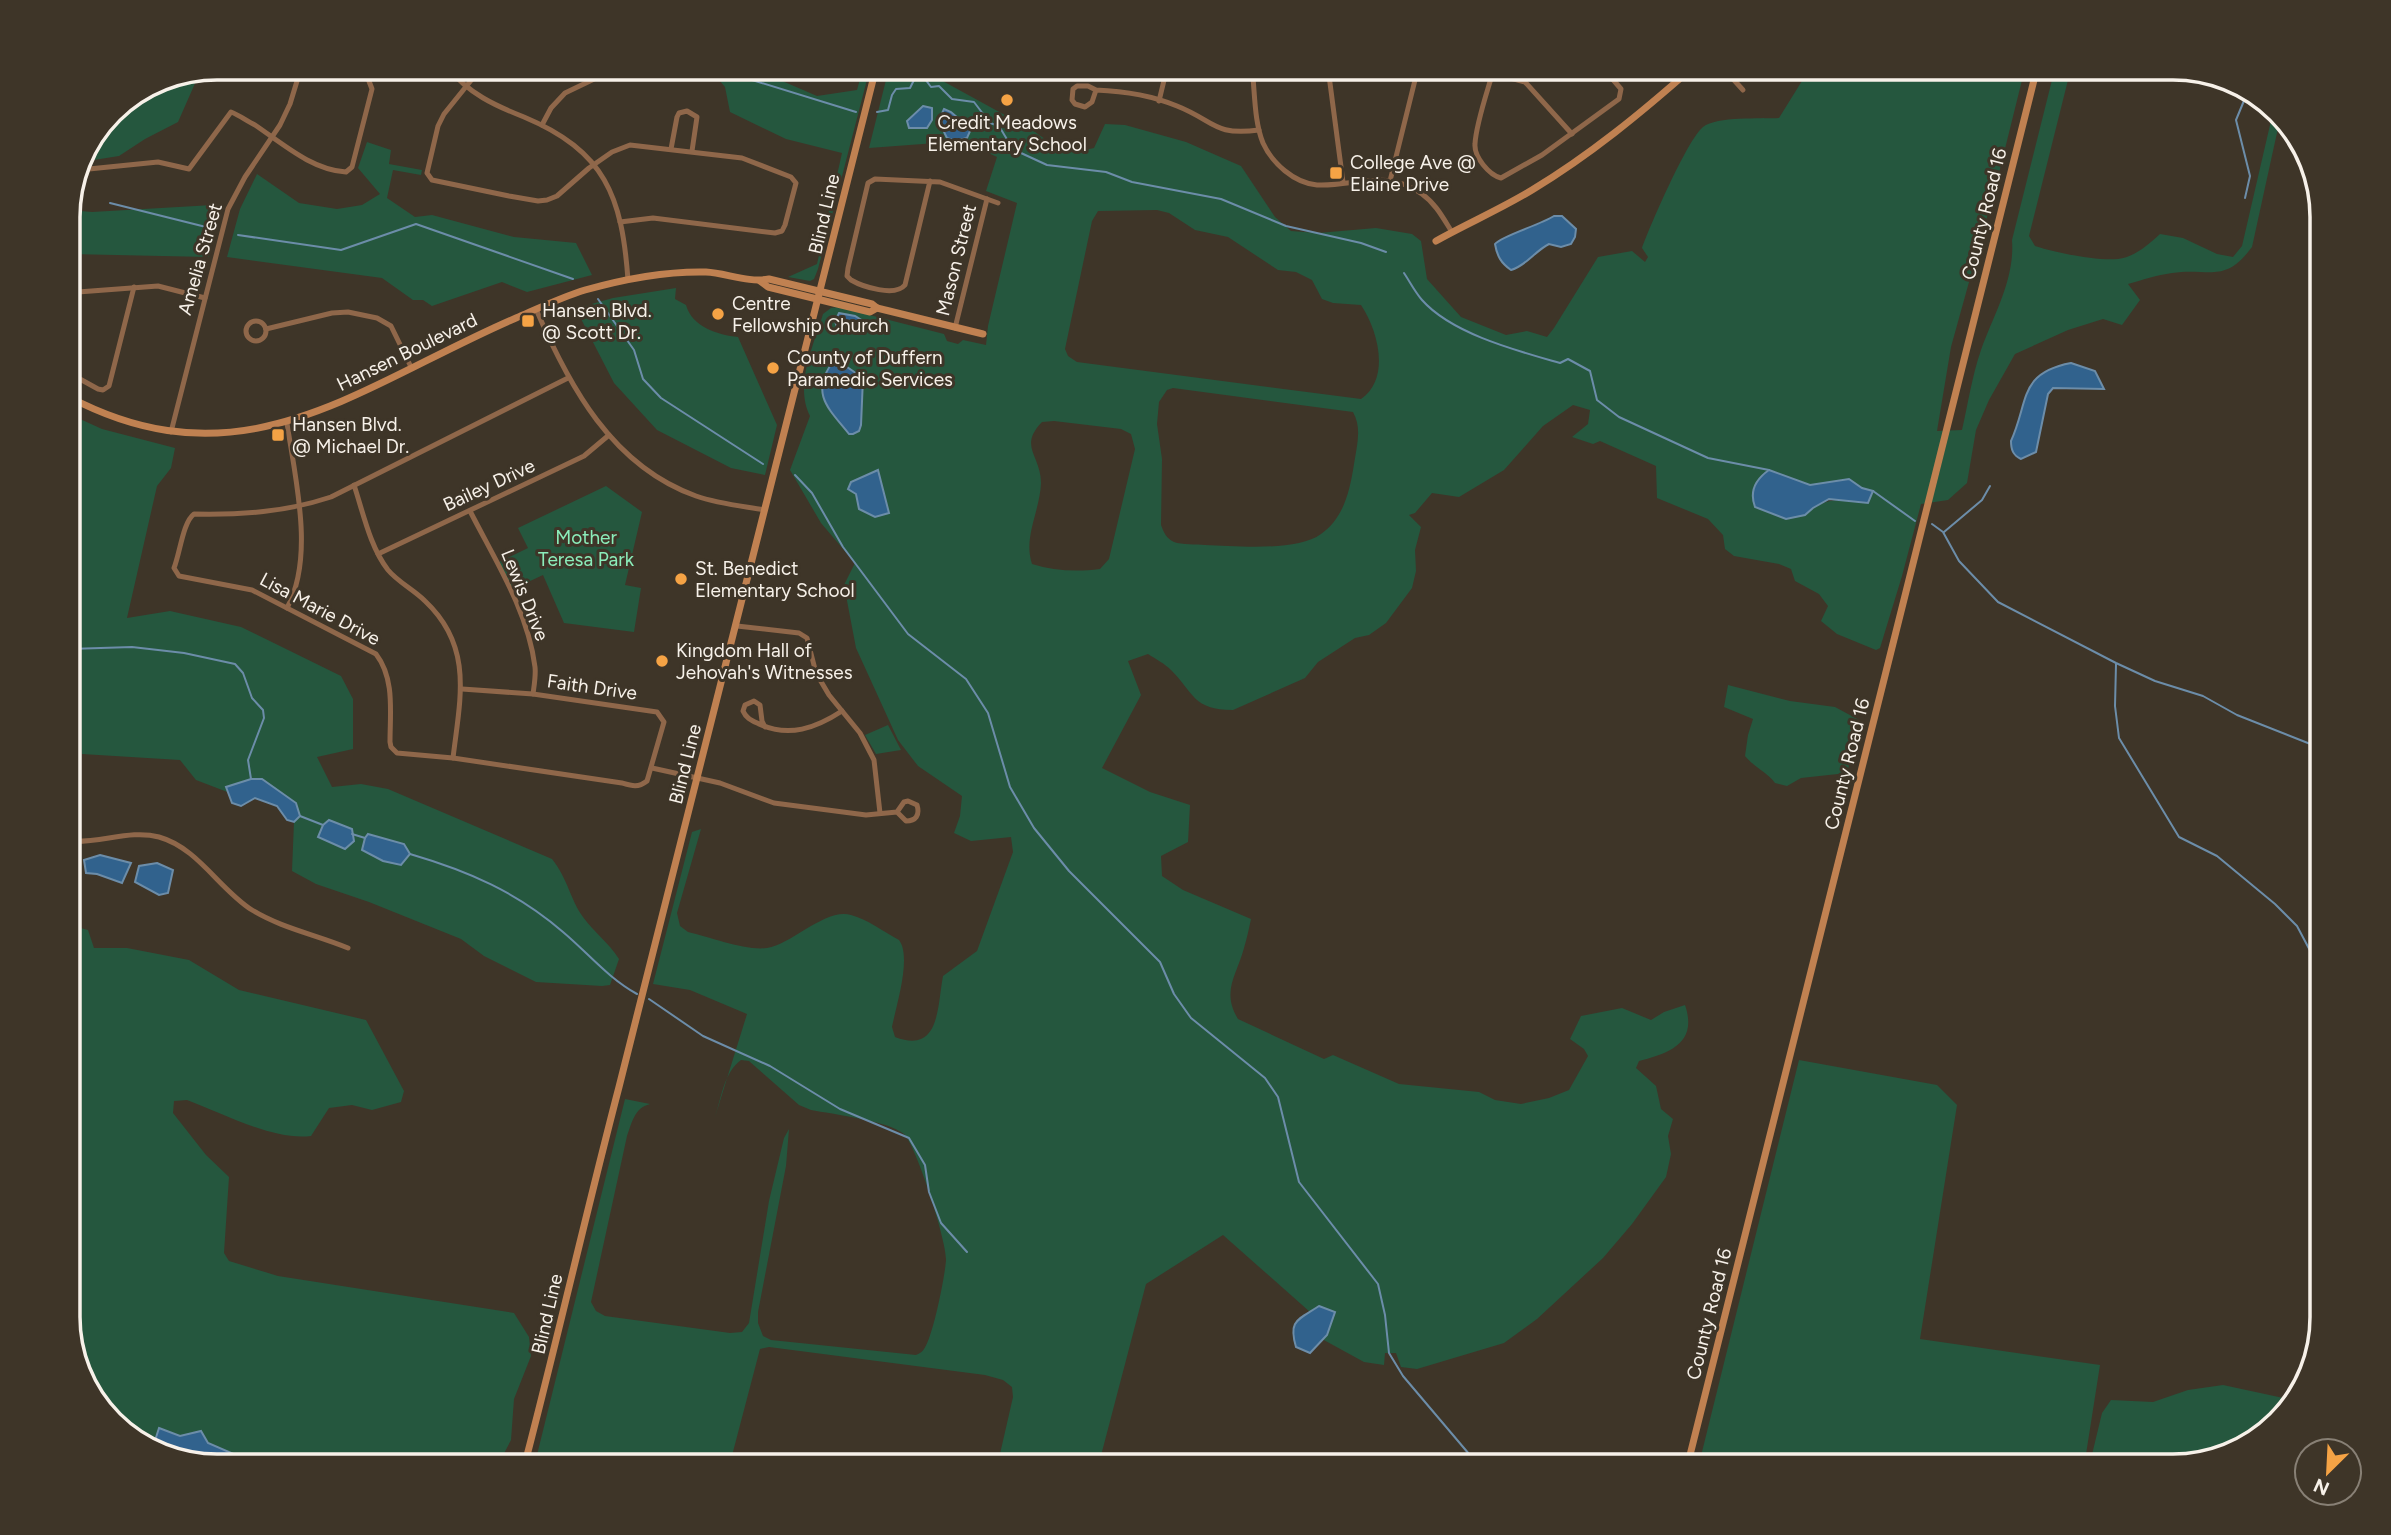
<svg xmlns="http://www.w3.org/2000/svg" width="2391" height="1535" viewBox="0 0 2391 1535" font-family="Figtree,sans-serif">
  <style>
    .green { fill: #25573e; fill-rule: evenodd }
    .water { fill: #31628d; stroke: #6c8da9; stroke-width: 2 }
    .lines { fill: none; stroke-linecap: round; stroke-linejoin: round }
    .stream { stroke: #6c8da9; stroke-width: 2 }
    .street { stroke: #8f674a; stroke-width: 5 }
    .secondary { stroke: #c08151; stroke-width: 7 }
    .poi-dot { fill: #f5a345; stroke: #3e3528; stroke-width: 2.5 }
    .labels { text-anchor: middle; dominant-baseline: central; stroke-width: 6; stroke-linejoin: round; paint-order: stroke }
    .poi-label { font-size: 19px; fill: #f7f1e9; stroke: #3e3528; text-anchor: start }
    .street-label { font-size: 19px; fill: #f7f1e9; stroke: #3e3528 }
    .park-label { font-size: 19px; fill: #8bedba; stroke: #3e3528 }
    .rim { fill: none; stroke: #f7f1e9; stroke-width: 3.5 }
  </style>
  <rect width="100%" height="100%" fill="#3e3528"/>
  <g class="green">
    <polygon points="709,68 752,68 817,96 857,90 863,68 870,68 818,269 814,279 810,281 788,277 817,264 842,153 786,139 730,112 725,87"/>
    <path d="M889,68H919L1034,131C1049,144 1073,154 1094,148L1105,124L1125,125L1186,142L1241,166L1275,217L1291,231L1318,233L1376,228L1412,234L1421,241L1427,279L1461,317L1506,335L1527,331L1547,337L1554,328L1598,257L1632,251L1645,262L1648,257L1642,248C1650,226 1687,140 1703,127C1717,116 1761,119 1779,118L1810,68H2025L1997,181L1951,347L1937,431L1962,430C1968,404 1972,376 1981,350C1994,314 2015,279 2012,240L2055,68H2071L2029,236L2035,246C2056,253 2097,261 2118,259C2135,257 2149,244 2160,234L2183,238L2217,254L2233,257L2242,246L2273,112L2280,119L2252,247C2224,285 2209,267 2172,273C2157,275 2142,280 2128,284L2140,300L2122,325L2103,319L2068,330L2015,354L1989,400L1976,430L1967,483L1948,500L1921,504L1902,576L1880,648L1876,650L1837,634L1821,621L1828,606L1819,594L1795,581L1791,569L1779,564L1734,556L1725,549L1723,535L1708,519L1657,498L1656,466L1600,441L1593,444L1572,437L1588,424L1590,410L1573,405L1543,426L1504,470L1459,497L1432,493L1415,513L1409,515L1421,527L1415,550L1416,571L1412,588L1386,623L1369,635L1355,638L1318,662L1305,678L1233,710C1193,710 1194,693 1171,670C1165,664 1156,659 1148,654L1128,661L1141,695L1102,768L1150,792L1190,805L1188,842L1161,856L1162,876L1183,890L1251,919C1249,928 1247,938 1244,948C1237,975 1221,991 1238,1019L1324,1059L1333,1055L1399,1084L1479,1092L1495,1100L1521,1104L1549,1098L1569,1090L1588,1056L1584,1049L1570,1039L1581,1016L1622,1008L1651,1020L1664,1012L1685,1005C1698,1043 1670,1053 1639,1061L1636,1068L1656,1086L1661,1109L1673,1119L1668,1136L1671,1154L1666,1177L1632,1224L1603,1258L1537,1319L1504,1343L1417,1369L1401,1367L1396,1353H1385L1384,1365L1364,1362L1322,1339L1327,1335L1319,1306L1310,1312L1223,1235L1146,1284L1098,1467H997L1013,1397L1012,1387L1003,1380L985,1375L769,1347L760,1349L729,1467H534L625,1099L650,1104C634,1108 632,1123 627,1136L591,1302L596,1311L605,1316L730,1333L742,1332L749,1323L769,1201L784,1138L789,1129L786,1166L758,1312V1323L763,1336L771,1340L916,1355C920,1353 922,1352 924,1349C933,1337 945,1276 946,1260C947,1242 916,1145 904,1134C889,1121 832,1114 811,1110L799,1105L749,1061L741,1060C724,1072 721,1099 715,1117L747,1014L690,990L653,984L692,832L701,829L677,913L680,926L688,932C710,937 746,951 767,948C793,944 825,908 851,915C867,919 884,932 899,940C912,957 896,1006 892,1027L895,1037C940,1054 937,1008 943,976L977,951L1013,852L1011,837L971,841L954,833L960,816L962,796L918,766L898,740L856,648L844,585L855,563L821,523L790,470L810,416C794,385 814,345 823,314L831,308L838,307L944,334L947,341L958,344L963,340L986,345L988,326L1017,203L986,191L997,157L963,141L869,148ZM1157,210L1169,213L1195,230L1228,237L1278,270L1296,272L1312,280L1322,299L1333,303L1361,305C1378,330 1391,379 1361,399L1077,362L1068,356L1065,349L1092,221L1098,211ZM839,313L861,318L842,331ZM1173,388L1353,412C1362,428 1357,445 1354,464C1350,490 1344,518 1321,534C1297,552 1235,546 1205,545C1196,544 1182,545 1174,542C1166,538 1164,533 1161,525L1162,459L1157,424L1159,402L1167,390ZM1054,421L1121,429L1131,434L1135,449L1109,559L1100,569C1077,572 1054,571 1032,564C1023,537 1040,511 1041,483C1041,455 1018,447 1042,422ZM1769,470L1810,485L1849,479L1862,488L1873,492L1868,503C1841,500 1827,495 1805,515Z"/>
    <polygon points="200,72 178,122 145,139 119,156 81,162 84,152 112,112 161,79"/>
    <polygon points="367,142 391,150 389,164 422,170 421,175 393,170 387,198 415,217 432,215 514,237 576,243 592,275 527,292 502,282 432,306 423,300 413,300 382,278 227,257 240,209 257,174 299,203 337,209 362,205 380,194 358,168"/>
    <path d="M213,205L218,208C214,225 213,240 209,257L69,254V210L92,212Z"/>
    <path d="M676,288L675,299L686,305C692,327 718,335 738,337L777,425L765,475L731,468L657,430L614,383L579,315L570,310L613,298Z"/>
    <path d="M69,414L102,429L175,448L171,468L157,486L127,618L170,611L241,627L341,676L353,699V749L317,757L332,787L361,784L388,789L552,859C568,879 570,899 583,917C594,932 609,943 619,959L610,985L602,986L536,982L484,956L461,939L369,902L316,884L292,871L294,822L299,815L262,779H251L227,787L230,793L196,780L180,760L82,754L79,731L69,732Z"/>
    <polygon points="606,486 642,512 625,585 641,588 634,632 564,623 543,575 513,589 499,562 528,548 518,528"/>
    <path d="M1728,685L1790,701L1835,707L1861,721L1847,773L1801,778L1787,786L1775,783C1767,772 1755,768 1745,756L1748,735L1753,719L1724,707Z"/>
    <polygon points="888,725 901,750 876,754 865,735"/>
    <path d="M69,925L88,930L94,948H127L189,960L239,990L366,1020L404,1091L401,1102L372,1110L352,1105L329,1108L311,1136C274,1141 222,1113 187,1100L174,1101L173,1113L206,1155L229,1177L224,1253L229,1261L278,1276L514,1313L529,1337L531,1356L514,1399L511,1440L497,1467H241L243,1458L208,1443L201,1431L179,1436L159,1428L153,1447L135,1442L89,1392L69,1326Z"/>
    <polygon points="1799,1060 1937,1085 1957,1105 1920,1339 2100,1365 2084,1467 1716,1467 1699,1464"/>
    <polygon points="2223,1385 2297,1401 2248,1447 2174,1467 2089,1467 2102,1413 2111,1400 2153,1402 2188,1390"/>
  </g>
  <g class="water">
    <polygon points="923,106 932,108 932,120 927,128 909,128 907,121"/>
    <path d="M944,109L951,112L971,129L967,138L955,141L947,138C942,129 939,118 944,109Z"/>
    <path d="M1554,216H1562L1576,229L1575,237L1571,244L1561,247L1549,244C1535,251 1526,266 1511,270C1501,263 1497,256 1495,244C1501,236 1540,225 1554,216Z"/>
    <path d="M839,313L855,316L863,321C859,335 848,335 837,327L835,321Z"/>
    <path d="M832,363L844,365L863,378L861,425L859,431L853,434H849C829,409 810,394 832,363Z"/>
    <path d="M2071,363L2095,371L2104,389L2053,388L2048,394L2036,452L2021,459C2013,455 2011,450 2011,441C2029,402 2018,373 2071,363Z"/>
    <polygon points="878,470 889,513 875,517 859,509 856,494 848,489 851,482"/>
    <path d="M1769,470L1810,485L1849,479L1862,488L1873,491L1868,503L1829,499L1813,508L1805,515L1786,519L1755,507C1749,491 1756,479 1769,470Z"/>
    <polygon points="251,779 262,779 296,803 300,816 294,822 287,820 277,806 255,798 241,806 232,803 226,787"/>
    <polygon points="329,820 352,829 354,841 345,849 318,837 323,825"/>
    <polygon points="368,834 404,844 410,854 401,865 383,861 362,850 365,838"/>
    <polygon points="100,855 131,863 122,883 97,874 86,873 84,860"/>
    <polygon points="157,863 173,870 168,893 159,895 135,882 139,866"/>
    <path d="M1319,1306L1335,1312L1327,1335L1310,1353L1296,1347C1288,1320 1298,1320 1319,1306Z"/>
    <polygon points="159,1428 180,1436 201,1431 208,1443 243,1458 241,1467 218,1467 153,1447"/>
  </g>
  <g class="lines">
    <g class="stream">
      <polyline points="730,68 739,76 856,112"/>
      <polyline points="877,112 888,110 892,95 896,89 910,88 915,78 922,75 931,87 939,86 952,99 974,102 990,123 999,126 1008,141 1021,153 1047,165 1106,172 1132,182 1221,199 1286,226 1361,243 1386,252"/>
      <polyline points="99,130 123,116 163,79"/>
      <polyline points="2245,198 2250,176 2236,120 2248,91"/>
      <polyline points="110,203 206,227"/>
      <polyline points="238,235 341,250 416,224 573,279"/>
      <path d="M1404,273C1410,282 1415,292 1422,300C1452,334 1518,351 1560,363L1568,359L1590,371L1597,400L1619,417L1708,458L1769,470"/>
      <polyline points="598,299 634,350 643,379 661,398 763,464"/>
      <polyline points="795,475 812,493 843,547 908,634 966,679 988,713 1010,787 1034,828 1069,871 1160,962 1174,994 1191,1018 1265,1078 1278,1097 1299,1182 1378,1284 1385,1315 1389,1353 1403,1376 1480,1467"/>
      <polyline points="1873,491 1915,521"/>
      <polyline points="1932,524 1943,532 1959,561 1998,602 2116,663 2155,681 2203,696 2237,715 2323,749"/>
      <polyline points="1944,532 1982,500 1990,486"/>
      <polyline points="69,649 132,647 184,653 235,664 243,673 252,698 263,710 264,718 248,760 251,779"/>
      <polyline points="2116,664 2115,706 2119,738 2179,837 2217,856 2275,904 2297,926 2323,975"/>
      <polyline points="300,816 323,825"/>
      <polyline points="352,834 365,838"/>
      <path d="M410,854C468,871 517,892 563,932C588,953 608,978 637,994"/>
      <polyline points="649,999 703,1036 770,1066 840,1109 909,1138 925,1165 929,1192 941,1223 967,1252"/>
    </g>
    <g class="street">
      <path d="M449,68C467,93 496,106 524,117C605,151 622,196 628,280"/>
      <polyline points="481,68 444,114 438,126 427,173 432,180 509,196 538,201 547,200 557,196 589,168 612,152 630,145 742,158 791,177 796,183 785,225 782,231 775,233 653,218 620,222"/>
      <path d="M1252,68C1255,92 1254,121 1263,143C1272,163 1294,183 1317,185C1354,187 1386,168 1422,194C1436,204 1443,218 1452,232"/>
      <polyline points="1328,68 1343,182"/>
      <path d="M1494,68C1488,90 1476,123 1475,144C1474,157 1489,175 1501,178L1542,155L1619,99L1621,89L1603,68"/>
      <polyline points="1723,68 1743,90"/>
      <polyline points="1492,73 1525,82 1572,134"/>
      <path d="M1096,90L1092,102L1085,107L1075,104L1072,100L1073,89L1077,86H1088L1096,90C1122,91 1153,96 1177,106C1215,121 1213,136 1259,130"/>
      <polyline points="1159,101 1167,68"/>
      <polyline points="542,125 551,108 565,93 617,68"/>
      <polyline points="671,149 677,117 679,113 687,111 697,117 692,151"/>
      <path d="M79,170L158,162L189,169L231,112C239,115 247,121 255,125C283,144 312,170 346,172L352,167L372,89L364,68"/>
      <path d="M930,181L905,285C895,297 863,287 851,280L847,276L848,268L868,183L875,179L940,182L998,203"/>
      <polyline points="1390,181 1418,68"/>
      <polyline points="69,291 78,292 158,286 205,298"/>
      <path d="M536,309C569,386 612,466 696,496C719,504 742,506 765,510"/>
      <circle cx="256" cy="331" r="10"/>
      <polyline points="955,328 987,199"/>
      <polyline points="266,329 332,313 348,312 377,318 391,326 411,367"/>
      <polyline points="69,373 98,389 103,390 109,386 134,287"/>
      <path d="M287,423C295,478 315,557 287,608"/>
      <polyline points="171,432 228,209 245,177 280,125 290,104 301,68"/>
      <path d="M354,485C363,512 370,547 388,570C398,582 414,590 425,601C474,647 460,699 453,758"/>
      <path d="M470,511C495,560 528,611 535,667C536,676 534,686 533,694"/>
      <polyline points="378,554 584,456 609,435"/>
      <polyline points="737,626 799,633 807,638 816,673 829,695 860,733 874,760 880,813"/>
      <path d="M462,689L533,694L657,712L664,722L647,781C638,788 632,786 622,783L453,758L397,753L391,747L390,742C390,712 395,679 376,654L252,590L179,576L174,568C180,553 183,522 194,514C241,515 286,512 331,497L568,378"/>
      <path d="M765,727L762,721L760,705L754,701L745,705L743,711C746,718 751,720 759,724C789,738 816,728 842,711"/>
      <path d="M652,768L720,783L774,803L866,815L897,812L906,821C916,821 920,815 917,805L908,801L904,802L897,812"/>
      <path d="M69,841C99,844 130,829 159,837C198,848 219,889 252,910C281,928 317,935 348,948"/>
    </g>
    <g class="secondary">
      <path d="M1436,241C1468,223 1501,209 1532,190C1590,155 1641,113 1692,68"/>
      <polyline points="760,281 768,287 870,312 877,308"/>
      <path d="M69,397C244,489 360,385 516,318C539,308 562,297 585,290C624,279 665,271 706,272C726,273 748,283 769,279L872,304L877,308L983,334"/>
      <path d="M524,1467C557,1341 586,1213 619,1087C705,748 793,409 876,68"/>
      <polyline points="1687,1467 2037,68"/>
    </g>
  </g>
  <g class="poi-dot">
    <circle cx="1007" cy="100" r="7"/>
    <rect x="1329" y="166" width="14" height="14" rx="3.5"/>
    <circle cx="718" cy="314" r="7"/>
    <rect x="521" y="314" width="14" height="14" rx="3.5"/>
    <circle cx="773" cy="368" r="7"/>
    <rect x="271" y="428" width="14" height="14" rx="3.5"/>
    <circle cx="681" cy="579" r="7"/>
    <circle cx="662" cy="661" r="7"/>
  </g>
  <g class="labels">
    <g class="poi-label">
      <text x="1007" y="122" text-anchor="middle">Credit Meadows<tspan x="1007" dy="22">Elementary School</tspan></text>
      <text x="1350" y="162">College Ave @<tspan x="1350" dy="22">Elaine Drive</tspan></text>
      <text x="732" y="303">Centre<tspan x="732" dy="22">Fellowship Church</tspan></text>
      <text x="542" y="310">Hansen Blvd.<tspan x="542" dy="22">@ Scott Dr.</tspan></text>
      <text x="787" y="357">County of Duffern<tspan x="787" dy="22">Paramedic Services</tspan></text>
      <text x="292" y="424">Hansen Blvd.<tspan x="292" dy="22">@ Michael Dr.</tspan></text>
      <text x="695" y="568">St. Benedict<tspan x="695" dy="22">Elementary School</tspan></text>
      <text x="676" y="650">Kingdom Hall of<tspan x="676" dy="22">Jehovah's Witnesses</tspan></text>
    </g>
    <g class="street-label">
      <text transform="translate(824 214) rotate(-77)">Blind Line</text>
      <text transform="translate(1984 214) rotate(-76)">County Road 16</text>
      <text transform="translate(200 259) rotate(-74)">Amelia Street</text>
      <text transform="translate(956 260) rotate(-76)">Mason Street</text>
      <text transform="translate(407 352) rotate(-26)">Hansen Boulevard</text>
      <text transform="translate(489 485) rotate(-25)">Bailey Drive</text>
      <text transform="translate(525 595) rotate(68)">Lewis Drive</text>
      <text transform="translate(320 609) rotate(28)">Lisa Marie Drive</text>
      <text transform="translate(592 687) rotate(8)">Faith Drive</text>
      <text transform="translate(685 764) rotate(-76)">Blind Line</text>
      <text transform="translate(1847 764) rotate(-76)">County Road 16</text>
      <text transform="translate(547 1314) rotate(-77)">Blind Line</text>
      <text transform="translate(1709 1314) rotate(-76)">County Road 16</text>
    </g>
    <g class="park-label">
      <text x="586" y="537">Mother<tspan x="586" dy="22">Teresa Park</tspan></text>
    </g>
  </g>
  <path d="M0 0H2391V1535H0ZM217 80H2173A137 137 0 0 1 2310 217V1317A137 137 0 0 1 2173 1454H217A137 137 0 0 1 80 1317V217A137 137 0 0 1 217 80Z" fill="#3e3528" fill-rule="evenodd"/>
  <path class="rim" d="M217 80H2173A137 137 0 0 1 2310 217V1317A137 137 0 0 1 2173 1454H217A137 137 0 0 1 80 1317V217A137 137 0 0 1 217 80Z"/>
  <g transform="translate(2328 1472) rotate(204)"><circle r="33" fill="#3e3528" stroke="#888075" stroke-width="2"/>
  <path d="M0-5L12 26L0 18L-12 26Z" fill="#f5a345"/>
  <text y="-10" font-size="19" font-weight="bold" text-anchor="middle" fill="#f7f1e9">N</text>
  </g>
</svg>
